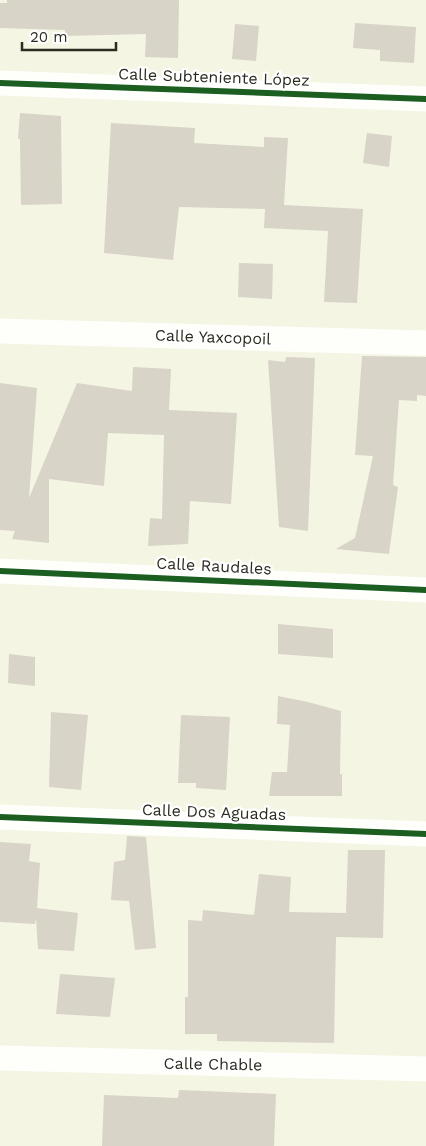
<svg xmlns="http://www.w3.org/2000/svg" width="426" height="1146" viewBox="0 0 426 1146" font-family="'Work Sans',sans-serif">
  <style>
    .building { fill: #d8d4c8 }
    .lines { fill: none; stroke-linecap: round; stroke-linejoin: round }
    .minor { stroke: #fefefb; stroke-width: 25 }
    .cycleway-casing { stroke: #fff; stroke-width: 9 }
    .cycleway { stroke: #1b5e20; stroke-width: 6 }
    .labels { text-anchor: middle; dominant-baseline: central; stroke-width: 4.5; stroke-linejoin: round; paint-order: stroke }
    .street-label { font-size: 16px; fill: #2c2b20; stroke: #fff }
  </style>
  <rect width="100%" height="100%" fill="#f5f5e4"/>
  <g class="building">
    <polygon points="7,0 179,0 178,58 145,57 146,34 65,36 65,30 0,28 0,3 7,3"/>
    <polygon points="355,23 416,27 414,63 380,61 380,50 353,48"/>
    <polygon points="235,24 259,26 256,61 232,59"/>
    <polygon points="20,113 61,116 62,204 21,205 20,139 18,139"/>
    <polygon points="111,123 195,128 194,143 264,147 264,137 288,138 284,205 363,209 357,303 324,302 328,231 264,228 265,209 179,207 173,260 104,253"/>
    <polygon points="367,133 392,136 389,167 363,163"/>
    <polygon points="239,263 273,264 272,299 238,297"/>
    <polygon points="362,356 426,357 426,396 417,395 417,401 399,400 393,485 398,487 389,554 336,549 355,538 373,456 355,455"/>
    <polygon points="286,357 315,358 308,531 279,527 268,360 285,362"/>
    <polygon points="133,367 171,369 169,410 237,413 231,504 190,501 188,544 148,546 150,518 162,519 164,435 108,433 104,486 49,479 49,543 12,539 15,531 0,530 0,383 37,388 29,498 77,383 132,391"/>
    <polygon points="278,624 333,629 333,658 278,654"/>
    <polygon points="9,654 35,657 35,686 8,683"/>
    <polygon points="278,696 308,702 341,711 340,774 342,774 342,796 269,796 272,772 287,772 290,725 277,724"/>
    <polygon points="51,712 88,715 81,790 49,787"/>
    <polygon points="181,715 230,717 226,790 196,788 196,783 178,783"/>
    <polygon points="127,836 146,837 156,948 135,950 129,901 111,900 114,862 125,860"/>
    <polygon points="0,842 31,844 29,861 40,863 37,908 78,913 74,951 38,949 36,918 35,924 0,922"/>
    <polygon points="348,850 385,850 383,938 336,937 334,1043 217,1041 217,1034 185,1034 185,997 188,997 188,920 202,921 203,910 254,915 259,874 291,877 289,912 346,913"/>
    <polygon points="60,974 115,978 110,1017 56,1014"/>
    <polygon points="179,1090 276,1094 274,1146 102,1146 104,1095 178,1098"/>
  </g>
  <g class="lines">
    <g class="minor">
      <polyline points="0,83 426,99"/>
      <polyline points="0,331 426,343"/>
      <polyline points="0,571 426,590"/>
      <polyline points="0,817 426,834"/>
      <polyline points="0,1058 426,1069"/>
    </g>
    <g class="cycleway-casing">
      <g id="cycleway">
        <polyline points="0,83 426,99"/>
        <polyline points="0,571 426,590"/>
        <polyline points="0,817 426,834"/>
      </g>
    </g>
    <use href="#cycleway" class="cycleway"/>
  </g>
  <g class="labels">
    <g class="street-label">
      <text transform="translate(214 77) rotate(2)">Calle Subteniente López</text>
      <text transform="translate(213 337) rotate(2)">Calle Yaxcopoil</text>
      <text transform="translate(214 566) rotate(3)">Calle Raudales</text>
      <text transform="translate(214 812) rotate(2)">Calle Dos Aguadas</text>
      <text transform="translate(213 1064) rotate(1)">Calle Chable</text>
    </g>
  </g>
  <path d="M22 42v8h94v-8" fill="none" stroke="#2c2b20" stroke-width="2.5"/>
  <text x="30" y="42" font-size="15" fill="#2c2b20" stroke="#ffffff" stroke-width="4" paint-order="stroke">20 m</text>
</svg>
